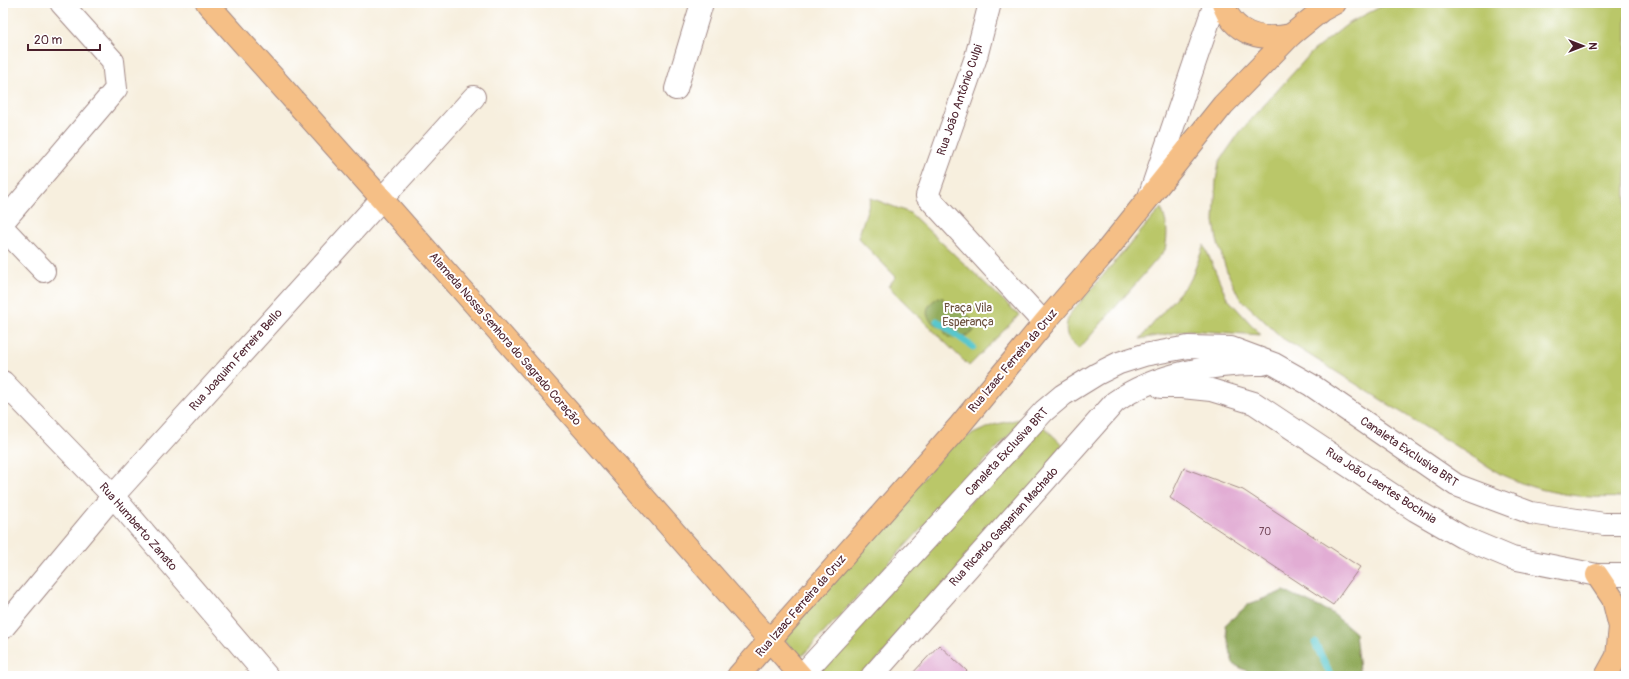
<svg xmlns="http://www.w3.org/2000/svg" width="1629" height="679" viewBox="0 0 1629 679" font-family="Pangolin,sans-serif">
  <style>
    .green { fill: #bac769; stroke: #82734a }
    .forest { fill: #93ac5d; stroke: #6e6644 }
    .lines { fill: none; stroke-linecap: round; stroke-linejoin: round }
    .stream { stroke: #59c7cd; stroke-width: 7 }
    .building { fill: #e2add4 }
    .minor-casing { stroke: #a08784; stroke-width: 24 }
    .major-casing { stroke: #a08784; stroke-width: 24 }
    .minor { stroke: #fff; stroke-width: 22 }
    .major { stroke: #f5bf86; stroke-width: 22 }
    .labels { text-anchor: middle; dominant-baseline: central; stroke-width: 4; stroke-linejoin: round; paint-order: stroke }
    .number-label { font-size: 10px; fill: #704255 }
    .street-label { font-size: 12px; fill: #4a1f2b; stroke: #fff }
    .park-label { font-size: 12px; fill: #6c513e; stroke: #fff }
  </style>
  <rect width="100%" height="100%" fill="#fff"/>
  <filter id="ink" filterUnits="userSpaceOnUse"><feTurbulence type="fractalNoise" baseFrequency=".025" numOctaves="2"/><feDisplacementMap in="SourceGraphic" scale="8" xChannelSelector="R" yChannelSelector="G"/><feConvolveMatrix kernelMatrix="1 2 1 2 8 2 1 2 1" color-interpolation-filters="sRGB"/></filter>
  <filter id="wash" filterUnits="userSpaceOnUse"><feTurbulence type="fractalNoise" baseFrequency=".012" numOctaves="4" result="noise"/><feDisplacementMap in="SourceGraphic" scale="16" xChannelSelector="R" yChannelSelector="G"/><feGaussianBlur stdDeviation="0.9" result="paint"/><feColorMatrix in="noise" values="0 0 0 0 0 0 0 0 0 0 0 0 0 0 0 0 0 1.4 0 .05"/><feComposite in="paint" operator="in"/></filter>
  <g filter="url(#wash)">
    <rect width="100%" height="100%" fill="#f7efde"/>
    <g class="green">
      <path d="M1388,3H1626V497C1597,499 1568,496 1540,489C1527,486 1514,480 1502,475L1282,338L1239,297L1226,269L1217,240L1214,221L1216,181L1219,162L1240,132L1312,52L1349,23Z"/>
      <polygon points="871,198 910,213 1019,315 969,366 888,286 896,277 858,238"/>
      <path d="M1161,208C1168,225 1168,233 1165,250L1079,349C1065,338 1064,331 1069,315Z"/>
      <polygon points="1204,245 1227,298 1261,335 1188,330 1140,339 1191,279"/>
      <polygon points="1033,416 1011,433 800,658 783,638 955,442 993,425"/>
      <polygon points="1041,424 1072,454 862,676 813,676"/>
    </g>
    <g class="forest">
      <path d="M939,297L943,298L945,309L956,306C968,314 972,316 974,331C969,335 953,342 948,337C945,335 945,331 943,329C940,326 935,325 932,322C922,313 929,302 939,297Z"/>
      <polygon points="1284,591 1332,613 1355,633 1359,670 1362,676 1249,676 1247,671 1233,664 1225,625 1249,604"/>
    </g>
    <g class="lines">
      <g class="stream">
        <polyline points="937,321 973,347"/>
        <polyline points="1315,643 1331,676"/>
      </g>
    </g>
    <g id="blocks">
      <g class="building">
        <polygon points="1184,468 1243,490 1360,567 1333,605 1170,498"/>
        <polygon points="939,645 967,671 963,676 910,676"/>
      </g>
    </g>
  </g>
  <g filter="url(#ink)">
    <use href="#blocks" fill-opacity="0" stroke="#a08784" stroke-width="1"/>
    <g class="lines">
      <g class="minor-casing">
        <g id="minor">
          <polyline points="990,3 976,57 927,196 1044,323"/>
          <polyline points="676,89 702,3"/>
          <polyline points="1150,194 1215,3"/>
          <polyline points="3,222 116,89 113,61 61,3"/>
          <polyline points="3,228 44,271"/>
          <polyline points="3,382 113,496 267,676"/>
          <polyline points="1161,387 1182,387 1211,390 1254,403 1415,510 1462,537 1512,558 1597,575 1626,575"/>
          <polyline points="3,628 113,496 474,97"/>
          <polyline points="801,676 1044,411 1063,395 1097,374 1119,363 1144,355 1188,347 1231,348 1274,364 1311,385 1456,485 1531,513 1604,524 1626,524"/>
          <path d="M872,676L1115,402C1154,374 1215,363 1263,364"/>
        </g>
      </g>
      <g class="major-casing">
        <g id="major">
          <polyline points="207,3 382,199 801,676"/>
          <path d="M1223,3C1233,35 1262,41 1291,35"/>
          <polyline points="1597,575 1613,599 1620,627 1617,656 1606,676"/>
          <polyline points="738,676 960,425 1044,323 1107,250 1223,105 1291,35 1322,10 1335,3"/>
        </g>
      </g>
      <use href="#minor" class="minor"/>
      <use href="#major" class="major"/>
    </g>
  </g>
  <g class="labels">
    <g class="number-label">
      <text x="1265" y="532">70</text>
    </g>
    <g class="street-label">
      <text transform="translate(960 100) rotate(-71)">Rua João Antônio Culpi</text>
      <text transform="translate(505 339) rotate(49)">Alameda Nossa Senhora do Sagrado Coração</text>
      <text transform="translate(236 360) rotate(-48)">Rua Joaquim Ferreira Bello</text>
      <text transform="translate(1013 361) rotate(-50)">Rua Izaac Ferreira da Cruz</text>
      <text transform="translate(1007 452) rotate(-47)">Canaleta Exclusiva BRT</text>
      <text transform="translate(1409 452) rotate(34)">Canaleta Exclusiva BRT</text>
      <text transform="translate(1381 486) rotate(33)">Rua João Laertes Bochnia</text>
      <text transform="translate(138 527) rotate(49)">Rua Humberto Zanato</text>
      <text transform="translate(1004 527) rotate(-48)">Rua Ricardo Gasparian Machado</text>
      <text transform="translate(801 606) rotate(-49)">Rua Izaac Ferreira da Cruz</text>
    </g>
    <g class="park-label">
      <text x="968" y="308">Praça Vila<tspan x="968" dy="14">Esperança</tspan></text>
    </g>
  </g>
  <rect width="1629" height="679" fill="none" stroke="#fff" stroke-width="16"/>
  <g transform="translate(1583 46) rotate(90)" stroke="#ffffff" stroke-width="3" paint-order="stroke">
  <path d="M0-3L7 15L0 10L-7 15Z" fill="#4a1f2b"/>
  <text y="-6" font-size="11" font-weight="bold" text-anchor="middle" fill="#4a1f2b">N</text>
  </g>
  <path d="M28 44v6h72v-6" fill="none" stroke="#4a1f2b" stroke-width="2"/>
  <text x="34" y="44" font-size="12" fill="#4a1f2b" stroke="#ffffff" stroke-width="3" paint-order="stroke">20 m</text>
</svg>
